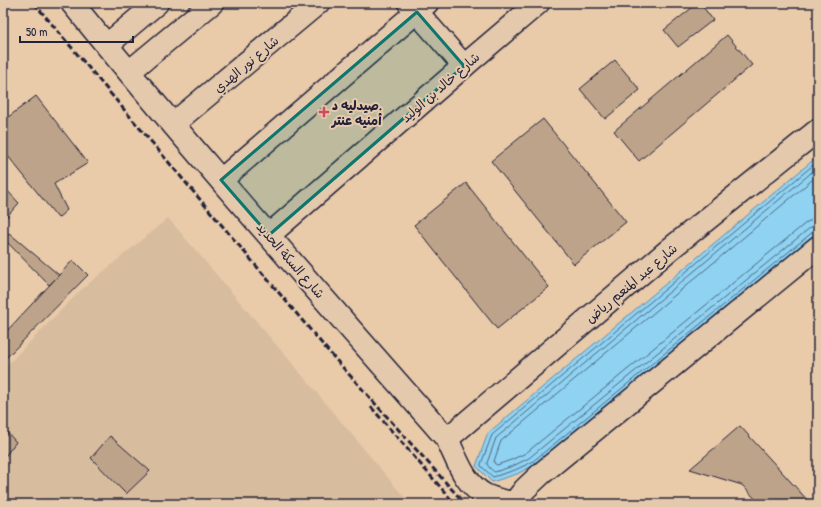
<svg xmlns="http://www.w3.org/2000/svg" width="821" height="507" viewBox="0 0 821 507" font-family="'Patrick Hand','Playpen Sans Arabic',sans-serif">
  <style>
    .built { fill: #d8bc9e }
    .water { fill: #8fd2f1; stroke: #638ca8 }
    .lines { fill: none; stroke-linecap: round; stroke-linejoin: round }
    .shore { stroke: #4e6884; stroke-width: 1 }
    .building { fill: #bda389; stroke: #22223b }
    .minor-casing { stroke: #22223b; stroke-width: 25 }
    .minor { stroke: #e5c9ac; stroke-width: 22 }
    .rail { stroke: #22223b; stroke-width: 3; stroke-dasharray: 6 3; stroke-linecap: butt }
    .marked { fill: #0f766e; fill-opacity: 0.2; stroke: #0f766e; stroke-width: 3; stroke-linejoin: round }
    .poi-dot { fill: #d1495b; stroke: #e5c9ac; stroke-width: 1.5 }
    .labels { text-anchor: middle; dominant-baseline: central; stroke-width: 4; stroke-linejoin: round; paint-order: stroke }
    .street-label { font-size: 13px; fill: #22223b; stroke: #e5c9ac }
    .poi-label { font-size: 13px; font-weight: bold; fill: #22223b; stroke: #e5c9ac; text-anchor: start }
  </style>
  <rect width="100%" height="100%" fill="#e9cbaa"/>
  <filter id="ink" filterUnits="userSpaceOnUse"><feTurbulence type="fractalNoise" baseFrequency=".025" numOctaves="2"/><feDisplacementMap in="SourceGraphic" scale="8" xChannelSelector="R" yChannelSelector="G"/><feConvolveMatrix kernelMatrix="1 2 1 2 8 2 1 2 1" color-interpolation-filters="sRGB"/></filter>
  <g filter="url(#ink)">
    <polygon class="built" points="168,218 297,369 410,504 3,504 3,369 81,290"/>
    <polygon class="water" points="818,156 818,233 534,465 517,474 492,482 476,466 488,433"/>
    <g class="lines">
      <g class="shore">
        <polyline points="818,161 492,435 481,464 481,466 493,477 515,470 532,462 814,231 818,230"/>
        <path d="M818,167L496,438L487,463C487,466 492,471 495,472L513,466L529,458L811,227L815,225H818"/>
        <polyline points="818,175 501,441 494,461 494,463 497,465 511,460 526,453 807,222 812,220 818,219"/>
      </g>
    </g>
    <g class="building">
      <polygon points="698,3 700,3 713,20 678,47 664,30"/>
      <polygon points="727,35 752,65 639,161 614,131"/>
      <polygon points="615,60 640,90 605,119 580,89"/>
      <polygon points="36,96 88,163 54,184 67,210 58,218 3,150 3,121"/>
      <polygon points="543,119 626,222 574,264 491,161"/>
      <polygon points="466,183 549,287 497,329 414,225"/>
      <polygon points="3,186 19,203 3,221"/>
      <polygon points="9,233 59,275 49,285 4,239"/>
      <polygon points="73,260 88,275 3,361 3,335"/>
      <polygon points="740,426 811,504 760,504 742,485 690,469"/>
      <polygon points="3,428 16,442 3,459"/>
      <polygon points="110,436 150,471 126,494 91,458"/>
      <polygon points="47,499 52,504 42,504"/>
    </g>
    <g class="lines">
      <g class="minor-casing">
        <g id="minor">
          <path d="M72,3C193,152 321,295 447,439C457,459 464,484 485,495C495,500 506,501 516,504"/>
          <polyline points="409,3 464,66"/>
          <polyline points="107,45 157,3"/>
          <polyline points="129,72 212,3"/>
          <polyline points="173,124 318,3"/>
          <polyline points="221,180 427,3"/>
          <polyline points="269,235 464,66 538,3"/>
          <polyline points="447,439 670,249 818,130"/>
          <polyline points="514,503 525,489 542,473 818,247"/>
        </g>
      </g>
      <use href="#minor" class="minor"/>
      <g class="rail">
        <polyline points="34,3 329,352 465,504"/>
        <polyline points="371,407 455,504"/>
      </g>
    </g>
  </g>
  <path class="marked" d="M417,12L464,66L269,235L221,180Z"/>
  <path class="poi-dot" d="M322 106h4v4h4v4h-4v4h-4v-4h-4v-4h4z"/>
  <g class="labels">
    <g class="street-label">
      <text transform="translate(246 64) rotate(-40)">شارع نور الهدي</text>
      <text transform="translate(440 87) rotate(-41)">شارع خالد بن الوليد</text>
      <text transform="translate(291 260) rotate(49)">شارع السكة الحديد</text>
      <text transform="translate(631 283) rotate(-40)">شارع عبد المنعم رياض</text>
    </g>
    <g class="poi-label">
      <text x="332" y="105">صيدليه د.<tspan x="332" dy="15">أمنيه عنتر</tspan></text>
    </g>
  </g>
  <rect width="821" height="507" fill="none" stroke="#e5c9ac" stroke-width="16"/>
  <rect x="8" y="8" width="805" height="491" fill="none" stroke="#22223b" stroke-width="1.5" filter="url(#ink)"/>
  <path d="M20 36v6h113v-6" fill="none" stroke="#22223b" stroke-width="2"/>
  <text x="26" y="36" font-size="12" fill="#22223b" stroke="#e5c9ac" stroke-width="3" paint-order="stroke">50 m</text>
</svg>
